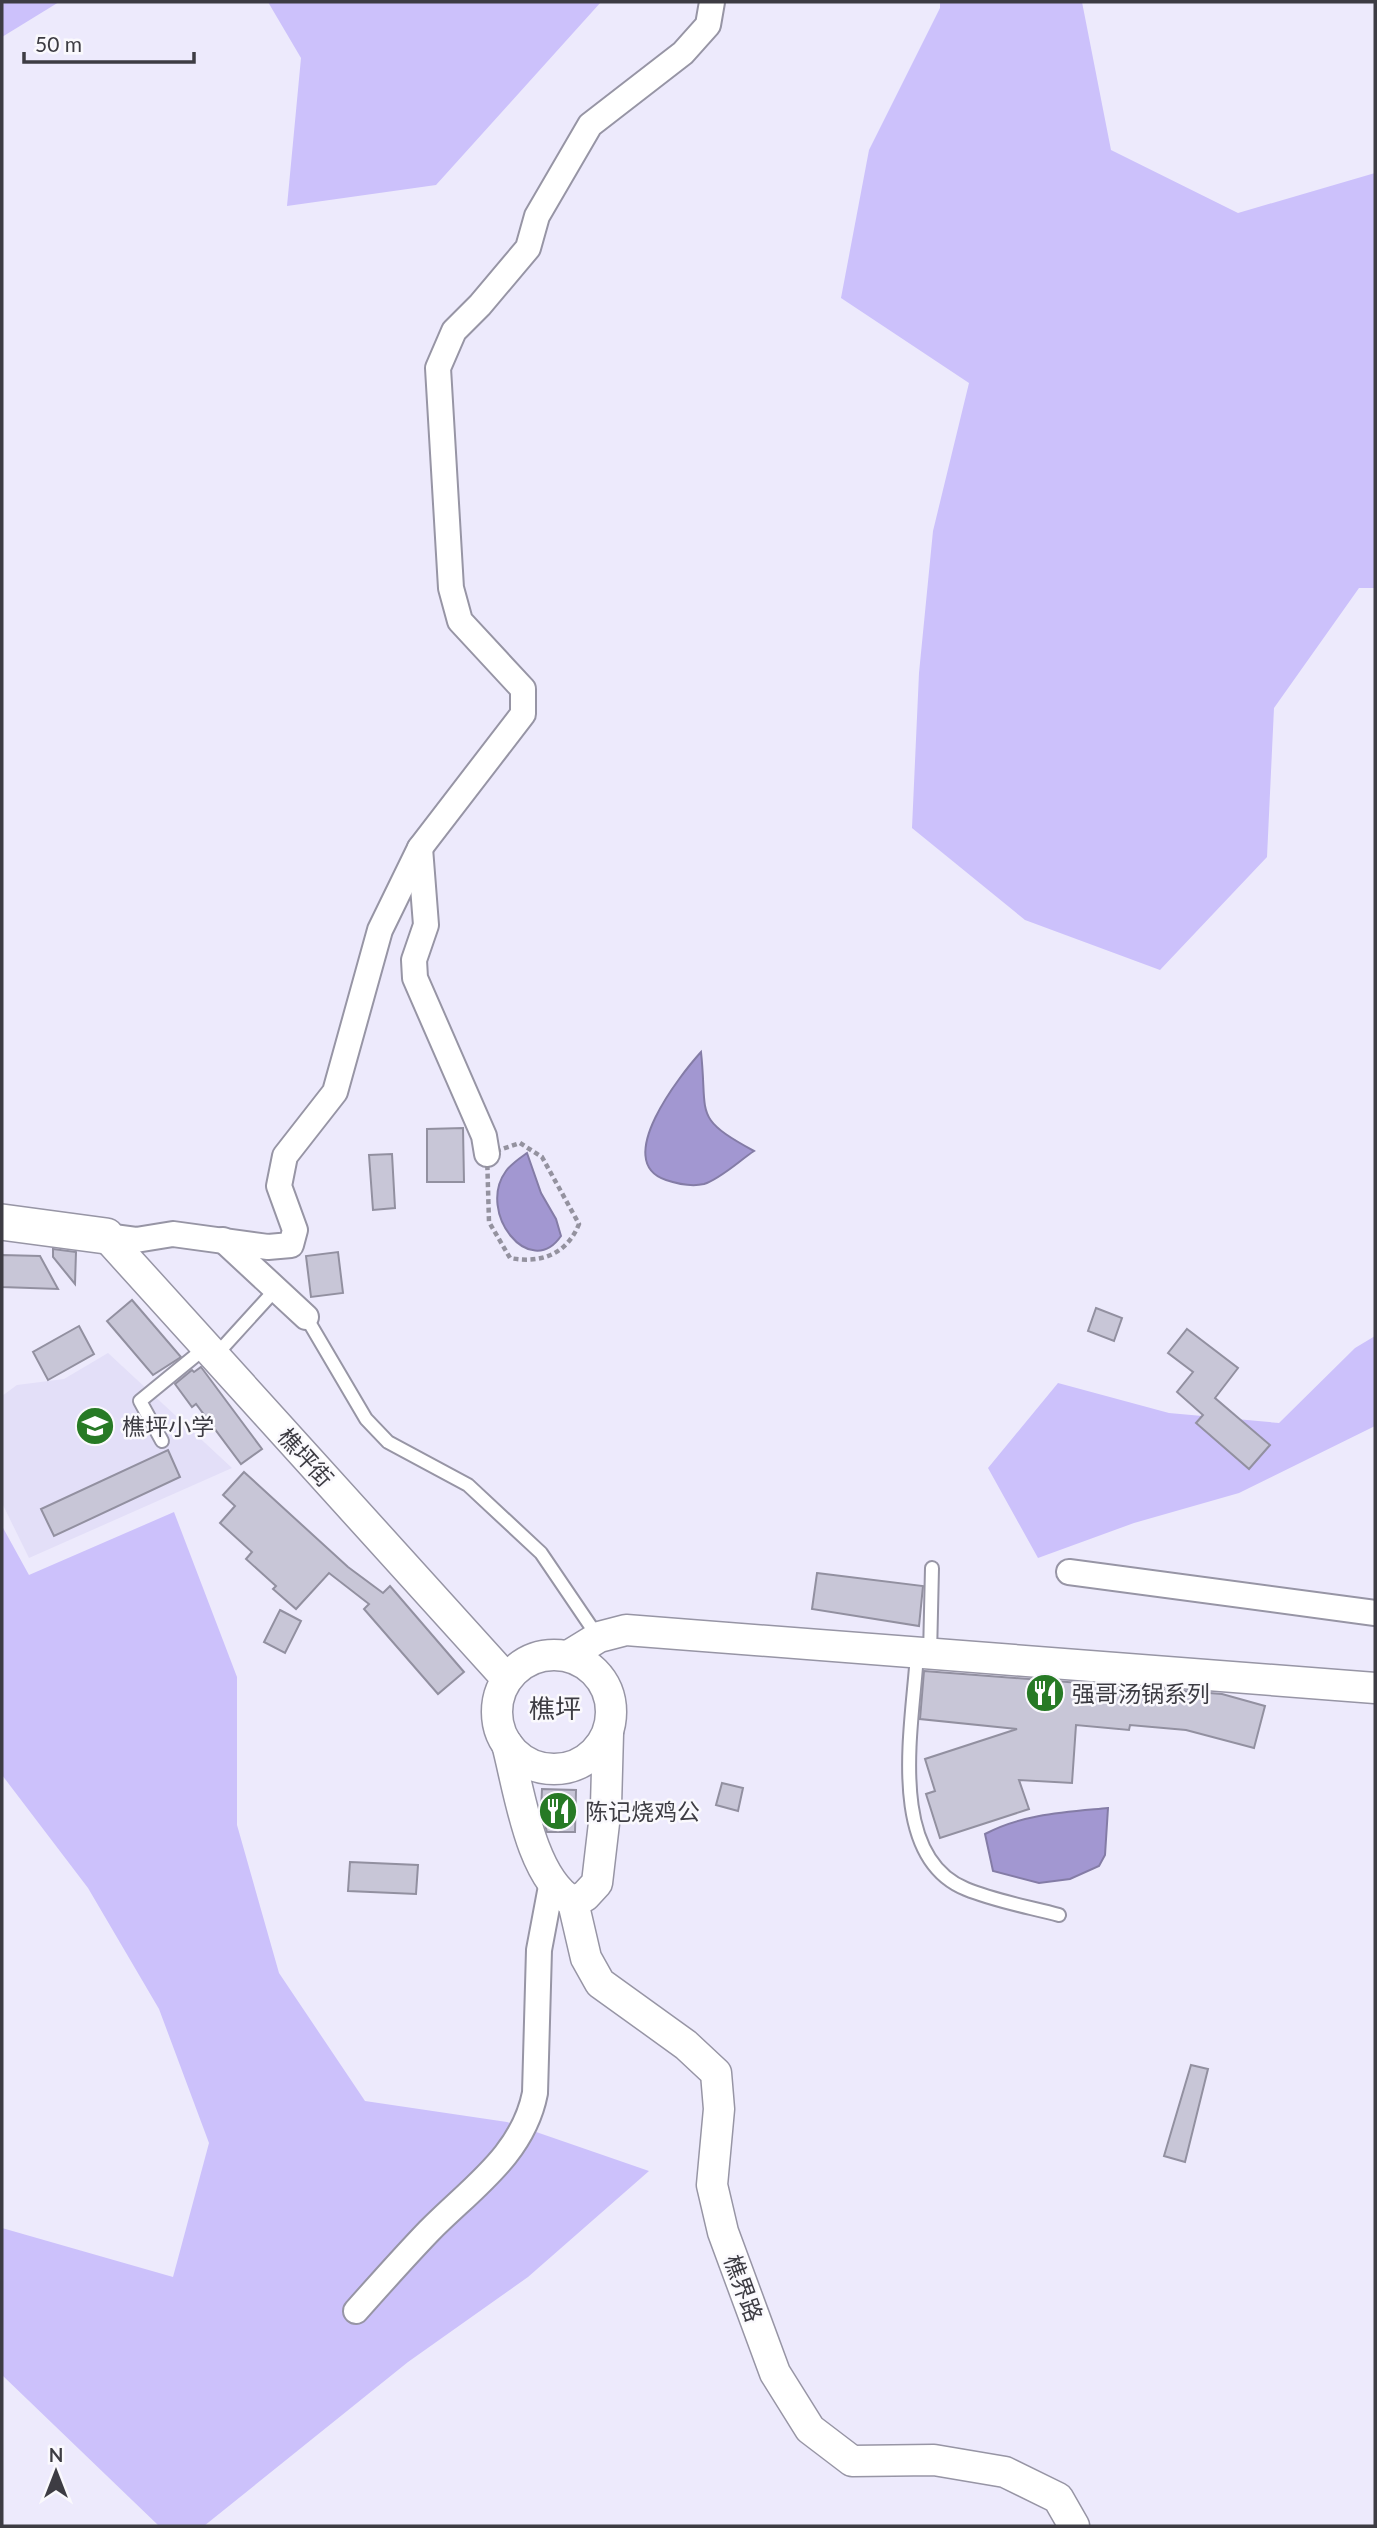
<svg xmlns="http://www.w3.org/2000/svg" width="1377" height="2528" viewBox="0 0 1377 2528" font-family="Lato,'Noto Sans SC',sans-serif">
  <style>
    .built { fill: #e3dff8 }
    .green { fill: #ccc1fb }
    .water { fill: #a297d1; stroke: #847ca6; stroke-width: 2 }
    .building { fill: #c8c6d7; stroke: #9290a0; stroke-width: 2 }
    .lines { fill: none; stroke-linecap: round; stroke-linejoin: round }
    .service-casing { stroke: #9795a5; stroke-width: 16 }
    .minor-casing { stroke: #9795a5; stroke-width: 28 }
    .tertiary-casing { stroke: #9795a5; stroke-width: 33 }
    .secondary-casing { stroke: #9795a5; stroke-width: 38 }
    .path { stroke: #94929f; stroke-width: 4.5; stroke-dasharray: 5 3.5; stroke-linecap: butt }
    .service { stroke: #fff; stroke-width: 12 }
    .minor { stroke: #fff; stroke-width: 24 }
    .tertiary { stroke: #fff; stroke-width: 30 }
    .secondary { stroke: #fff; stroke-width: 35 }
    .labels { text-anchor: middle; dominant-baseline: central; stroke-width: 5; stroke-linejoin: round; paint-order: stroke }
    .poi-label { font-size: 23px; fill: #3d3c43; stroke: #faf9fd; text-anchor: start }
    .street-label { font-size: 23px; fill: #3d3c43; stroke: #faf9fd }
    .quarter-label { font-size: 26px; fill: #3d3c43; stroke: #faf9fd }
  </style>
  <rect width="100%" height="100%" fill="#edeafc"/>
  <polygon class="built" points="108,1353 232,1468 29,1558 2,1503 2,1396 17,1385 64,1379"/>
  <g class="green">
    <polygon points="2,2 59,2 2,37"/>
    <polygon points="268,2 601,2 436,185 287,206 301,58"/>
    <polygon points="940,2 1082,2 1111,150 1238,213 1375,173 1375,588 1359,588 1274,708 1267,857 1160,970 1025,920 912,828 919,673 933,531 969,383 841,298 869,150 940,8"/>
    <polygon points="1375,1336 1375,1426 1239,1493 1134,1523 1038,1558 988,1468 1058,1383 1169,1413 1279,1423 1355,1348"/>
    <polygon points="174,1512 237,1677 237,1825 279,1973 365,2101 507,2122 649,2171 528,2277 408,2362 204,2526 159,2526 2,2375 2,2228 173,2277 209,2143 159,2009 88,1888 2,1775 2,1526 29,1575"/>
  </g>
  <g class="water">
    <path d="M701,1052C708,1116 692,1117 754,1151C739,1161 720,1179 704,1184C691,1187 678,1184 666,1180C611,1162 681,1074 701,1052Z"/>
    <path d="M527,1153L541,1193L556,1219L561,1236C530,1281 476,1212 506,1171C511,1164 520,1158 527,1153Z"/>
    <path d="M1108,1808L1105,1855L1099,1866L1070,1879L1039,1883L993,1871L985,1834C1022,1814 1067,1812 1108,1808Z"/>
  </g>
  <g class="building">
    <polygon points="463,1128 464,1182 427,1182 427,1129"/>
    <polygon points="392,1154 395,1208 373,1210 369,1155"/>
    <polygon points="53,1249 76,1252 75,1284 53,1257"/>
    <polygon points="338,1252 343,1293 311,1297 306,1256"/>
    <polygon points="2,1255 40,1256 58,1289 2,1287"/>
    <polygon points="132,1300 181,1357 153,1375 107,1321"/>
    <polygon points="1096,1308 1122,1318 1114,1341 1088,1331"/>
    <polygon points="79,1326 94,1354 48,1380 33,1352"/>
    <polygon points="1187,1329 1238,1368 1215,1398 1270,1445 1249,1469 1196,1423 1203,1415 1177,1392 1193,1372 1168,1353"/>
    <polygon points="201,1367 262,1449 241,1464 196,1404 192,1407 175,1384 192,1370 194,1372"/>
    <polygon points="168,1450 180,1477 54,1536 41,1509"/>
    <polygon points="244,1472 348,1567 383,1593 390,1586 464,1672 438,1694 364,1609 369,1604 329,1573 296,1609 273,1589 276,1586 246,1559 252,1552 220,1523 235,1506 223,1495"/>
    <polygon points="817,1573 923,1586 919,1626 812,1609"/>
    <polygon points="280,1610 301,1621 285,1653 264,1642"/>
    <polygon points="924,1671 1222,1694 1265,1706 1254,1748 1186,1730 1130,1725 1129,1730 1076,1725 1072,1783 1019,1780 1029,1809 940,1838 926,1794 935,1791 925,1759 1017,1729 920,1719"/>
    <polygon points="722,1783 743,1788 738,1811 716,1805"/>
    <polygon points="542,1789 576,1790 575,1832 547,1832 541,1811"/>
    <polygon points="350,1862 418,1865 416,1894 348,1891"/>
    <polygon points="1191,2065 1208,2069 1185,2162 1164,2156"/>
  </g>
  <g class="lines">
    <g class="service-casing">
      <g id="service">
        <polyline points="306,1317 366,1419 388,1442 468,1485 541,1553 598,1637"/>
        <polyline points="215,1356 276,1289"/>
        <polyline points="162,1441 140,1401 206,1347"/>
        <path d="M917,1654C913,1723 885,1856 966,1889C995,1901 1029,1907 1059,1915"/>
        <polyline points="930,1655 932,1568"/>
      </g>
    </g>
    <g class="minor-casing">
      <g id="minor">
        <polyline points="420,848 426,925 414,960 415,978 484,1136 487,1154"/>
        <polyline points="106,1236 136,1240 173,1234 268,1247 291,1245 295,1230 279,1186 285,1156 335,1092 380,930 420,848 523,714 523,689 460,621 451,588 438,368 454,331 480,305 528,248 537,216 590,125 683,53 708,25 712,2"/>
        <polyline points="223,1240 306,1317"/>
        <polyline points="1069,1572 1375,1613"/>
        <path d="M356,2311C380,2284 404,2257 429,2231C470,2189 523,2155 535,2093L539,1950L552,1881"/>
      </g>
    </g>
    <g class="tertiary-casing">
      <g id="tertiary">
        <polyline points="106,1236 507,1679"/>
        <circle cx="554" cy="1712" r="57"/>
        <polyline points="568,1656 599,1637 626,1630 1375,1688"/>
        <path d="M507,1744C519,1789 530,1877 573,1902"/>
        <polyline points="573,1902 586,1958 600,1983 686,2045 716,2073 719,2109 712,2185 723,2232 775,2373 810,2429 852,2461 934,2460 1005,2472 1058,2498 1074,2526"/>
        <polyline points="573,1902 585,1896 597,1883 606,1806 608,1733"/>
      </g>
    </g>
    <g class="secondary-casing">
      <polyline id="secondary" points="2,1222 106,1236"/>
    </g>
    <path class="path" d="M520,1143L542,1157L579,1224C567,1254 541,1264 510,1258L489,1222L487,1154Z"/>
    <use href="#service" class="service"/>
    <use href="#minor" class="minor"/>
    <use href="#tertiary" class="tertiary"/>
    <use href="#secondary" class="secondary"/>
  </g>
  <defs>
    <g id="school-disc" transform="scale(2.0125)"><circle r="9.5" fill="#277a25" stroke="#faf9fd"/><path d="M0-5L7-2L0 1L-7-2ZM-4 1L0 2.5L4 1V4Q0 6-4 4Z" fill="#fff"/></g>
    <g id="restaurant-disc" transform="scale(2.0125)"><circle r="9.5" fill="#277a25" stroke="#faf9fd"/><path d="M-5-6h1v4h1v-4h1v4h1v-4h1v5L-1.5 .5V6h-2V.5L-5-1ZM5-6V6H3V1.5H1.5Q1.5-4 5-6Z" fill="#fff"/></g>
  </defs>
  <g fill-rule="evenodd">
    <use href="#school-disc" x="95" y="1426"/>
    <use href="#restaurant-disc" x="1045" y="1693"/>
    <use href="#restaurant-disc" x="558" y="1811"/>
  </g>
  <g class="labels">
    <g class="poi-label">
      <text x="122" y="1426">樵坪小学</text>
      <text x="1072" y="1693">强哥汤锅系列</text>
      <text x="585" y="1811">陈记烧鸡公</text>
    </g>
    <g class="street-label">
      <text transform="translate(306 1457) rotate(48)">樵坪街</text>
      <text transform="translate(744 2288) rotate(70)">樵界路</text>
    </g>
    <g class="quarter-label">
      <text x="555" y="1708">樵坪</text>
    </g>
  </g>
  <rect width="1377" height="2528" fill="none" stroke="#3d3c43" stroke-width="7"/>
  <g transform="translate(56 2472)" stroke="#faf9fd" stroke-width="5" paint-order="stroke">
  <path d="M0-5L12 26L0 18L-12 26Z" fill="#3d3c43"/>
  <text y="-10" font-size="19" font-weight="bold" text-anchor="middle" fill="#3d3c43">N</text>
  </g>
  <path d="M24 52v10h170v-10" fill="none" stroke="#3d3c43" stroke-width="3.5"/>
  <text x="35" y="52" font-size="21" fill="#3d3c43" stroke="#faf9fd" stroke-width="5" paint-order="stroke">50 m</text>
</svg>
